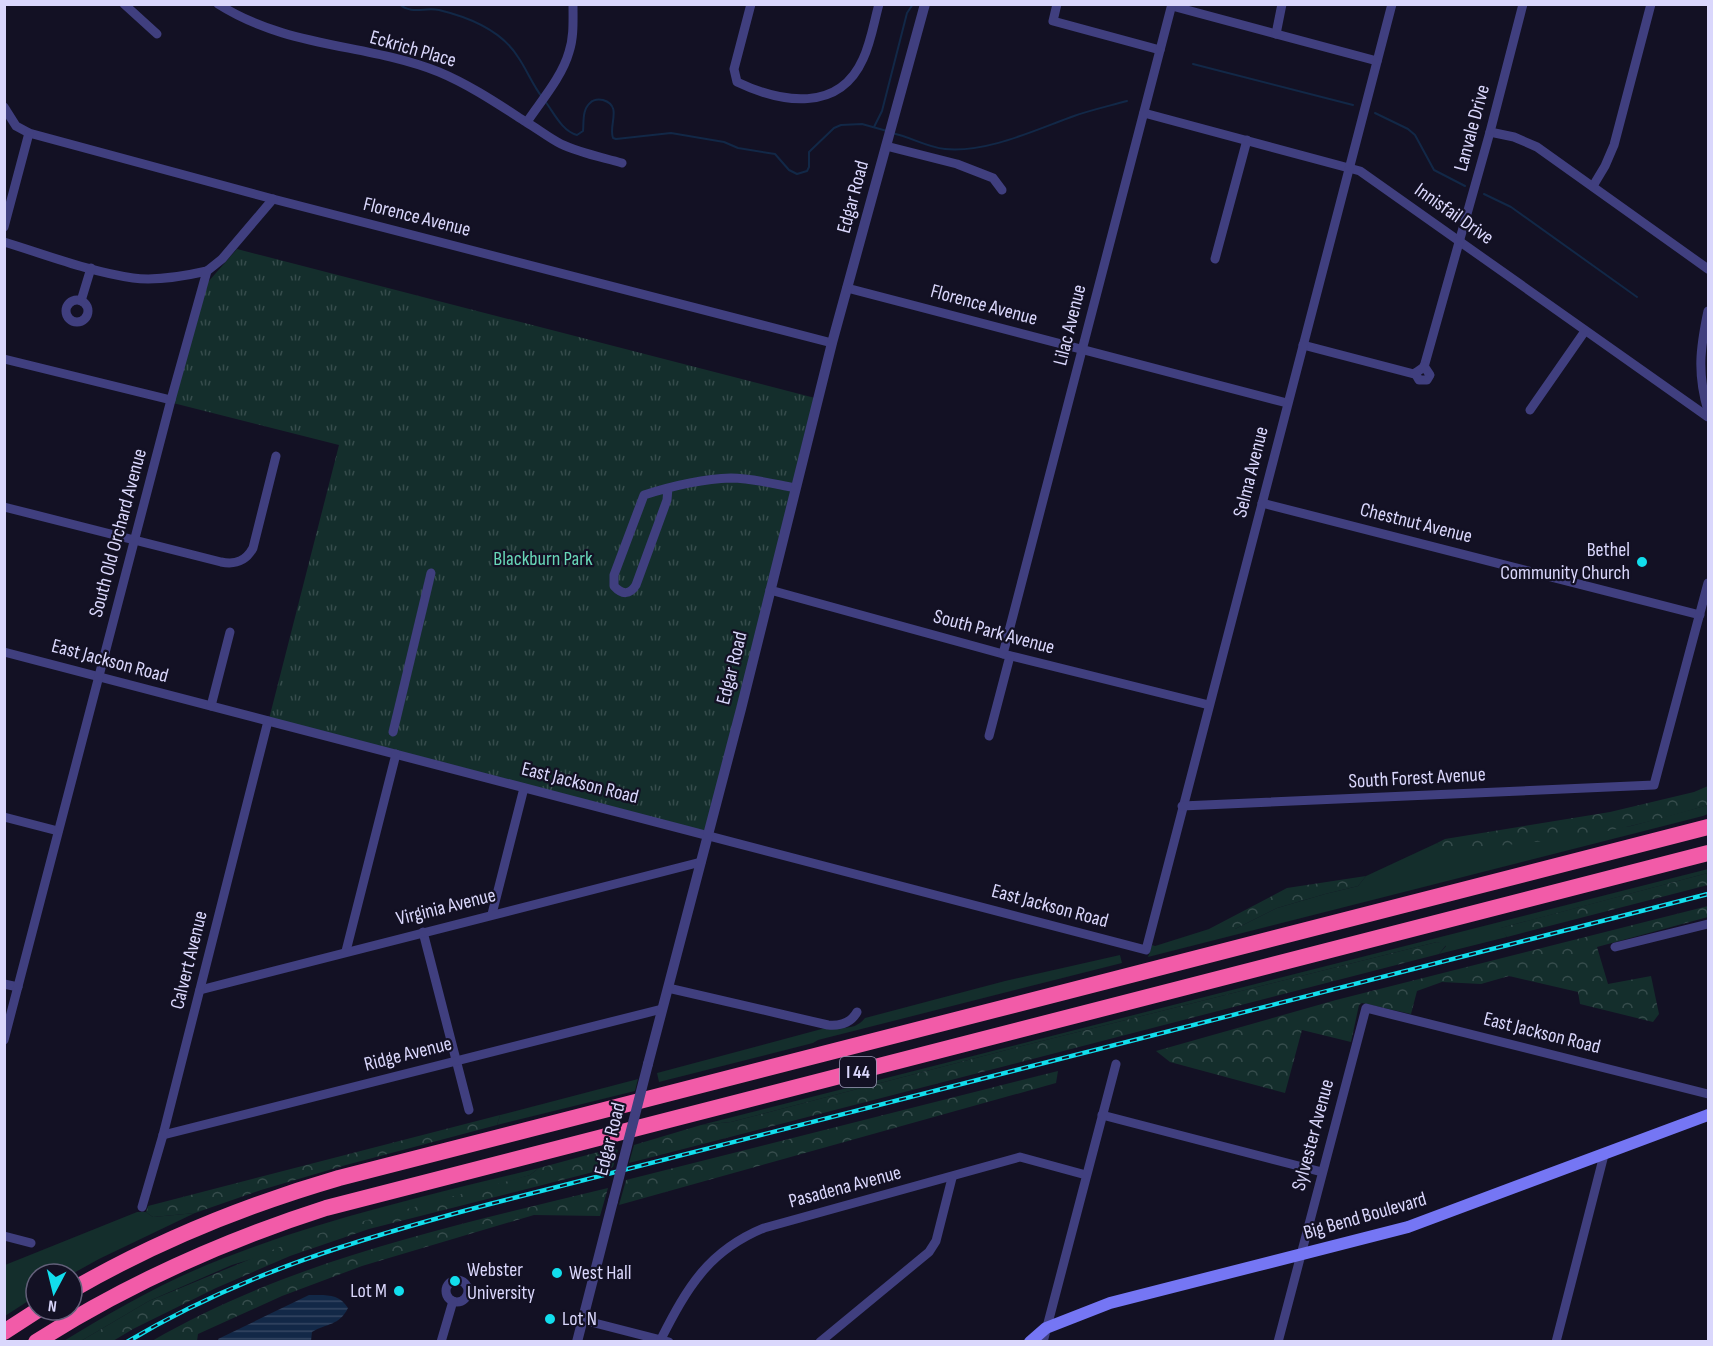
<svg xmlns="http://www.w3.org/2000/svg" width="1713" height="1346" viewBox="0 0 1713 1346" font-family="'Sofia Sans Condensed',sans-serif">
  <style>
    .grass { fill: #142e2c }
    .forest { fill: url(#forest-crowns) }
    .park { fill: url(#park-tufts) }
    .water { fill: url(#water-rules) }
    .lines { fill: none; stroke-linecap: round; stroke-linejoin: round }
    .stream { stroke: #122847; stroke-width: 2 }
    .minor { stroke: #403f7f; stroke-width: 9 }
    .tertiary { stroke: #403f7f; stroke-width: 10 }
    .secondary { stroke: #7576f4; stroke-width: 12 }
    .motorway { stroke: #f25ba8; stroke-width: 16 }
    .rail-casing { stroke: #12deed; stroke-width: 4.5 }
    .rail { stroke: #131124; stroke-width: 2; stroke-dasharray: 7; stroke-linecap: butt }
    .tertiary-bridge { stroke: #403f7f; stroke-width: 10 }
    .poi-dot { fill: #12deed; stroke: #131124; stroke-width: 2 }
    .labels { text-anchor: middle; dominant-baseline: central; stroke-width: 4.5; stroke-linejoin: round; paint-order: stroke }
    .shield { fill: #131124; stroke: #9e9cbb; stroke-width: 1.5 }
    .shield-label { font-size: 18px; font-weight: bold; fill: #dad7fc }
    .street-label { font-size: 20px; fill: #dad7fc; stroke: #131124 }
    .poi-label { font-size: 20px; fill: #dad7fc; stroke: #131124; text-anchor: start }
    .park-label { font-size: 20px; fill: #68d7b8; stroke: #131124 }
  </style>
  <defs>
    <pattern id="forest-crowns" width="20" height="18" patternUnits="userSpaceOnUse" patternTransform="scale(1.5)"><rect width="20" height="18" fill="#142e2c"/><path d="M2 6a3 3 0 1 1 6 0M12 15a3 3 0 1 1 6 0" fill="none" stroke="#364c4c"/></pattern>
    <pattern id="park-tufts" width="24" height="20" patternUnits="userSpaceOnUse" patternTransform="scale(1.5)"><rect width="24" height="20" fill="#142e2c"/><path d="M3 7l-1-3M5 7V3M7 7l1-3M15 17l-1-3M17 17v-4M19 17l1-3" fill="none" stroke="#364c4c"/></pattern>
    <pattern id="water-rules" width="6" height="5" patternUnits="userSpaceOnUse" patternTransform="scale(1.5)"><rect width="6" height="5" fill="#122847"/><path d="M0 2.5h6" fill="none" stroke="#344662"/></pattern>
  </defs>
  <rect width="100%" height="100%" fill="#131124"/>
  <g class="grass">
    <polygon points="1708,805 1708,814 1703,816 1148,957 1152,945 1155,946 1209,929 1235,929 1277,908 1325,894 1358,886 1366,876 1437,843 1446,852 1482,846 1631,826"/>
    <polygon points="1708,869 1708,873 1501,928 1507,937 1439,954 1446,946 1437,942 1022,1046 731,1122 701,1125"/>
    <path d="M1120,955L1122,963L818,1040L813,1043L659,1082L657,1073L829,1027C844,1028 855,1030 865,1018L1005,981Z"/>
    <polygon points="638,1079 635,1091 497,1125 500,1115"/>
    <path d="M539,1168L530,1175L232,1265L149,1301L81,1341L62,1342C114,1310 167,1280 224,1258C326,1218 432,1194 539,1168Z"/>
    <polygon points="137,1212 146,1212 153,1217 195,1213 99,1259 72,1274 36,1274 36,1296 5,1316 5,1265"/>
  </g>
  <g class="forest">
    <path d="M1708,786V805C1658,820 1608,833 1555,840C1519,844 1482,846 1445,853L1437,843L1445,839L1610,812L1694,792Z"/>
    <polygon points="1708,873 1708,885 1507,937 1500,928"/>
    <polygon points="1366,876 1358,886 1325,894 1277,908 1235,929 1209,929 1287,888"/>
    <polygon points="1708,906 1708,917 1597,947 1608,984 1651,976 1659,1014 1653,1022 1580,1004 1578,992 1509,976 1481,984 1442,982 1417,991 1411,1014 1362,1003 1359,1005 1351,1042 1302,1030 1285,1093 1170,1062 1156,1051 1336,1000"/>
    <polygon points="1437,942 1446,945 1439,954 629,1163 634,1145 701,1125 731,1122 1022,1046"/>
    <polygon points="1058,1071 1056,1083 619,1205 626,1180"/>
    <polygon points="500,1115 497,1125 346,1165 261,1190 195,1213 153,1217 146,1212 148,1206"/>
    <polygon points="613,1148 618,1150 613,1167 369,1229 290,1256 216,1288 133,1329 113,1341 81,1341 149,1301 299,1239 530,1175 539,1168"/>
    <path d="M608,1188L600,1216L534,1215L362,1266L282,1296L198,1334L197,1341H152C291,1260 453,1226 608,1188Z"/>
  </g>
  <polygon class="park" points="237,249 815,398 707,832 269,719 339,445 173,403 208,282"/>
  <path class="water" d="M309,1295C325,1295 339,1293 348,1308C339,1326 327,1323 312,1332L311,1341H219L218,1339Z"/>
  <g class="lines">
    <g class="stream">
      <path d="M399,4C412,15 424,7 439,10C468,17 502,31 518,57C527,70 532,84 542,97"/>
      <polyline points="1193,64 1353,105"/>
      <path d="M545,101C554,113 562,131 577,135L583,131C584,122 582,110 590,103C594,99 598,99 603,100C623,106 608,125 613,138L616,139L671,133L724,142L738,148L775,154L789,170L797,174L807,171L809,167V152L834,128L841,125L862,124L887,131"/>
      <polyline points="1375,113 1408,129 1415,135 1434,170 1465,186"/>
      <polyline points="874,127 882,111 907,13 913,4"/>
      <path d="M892,133C911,137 926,147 945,149C987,153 1035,130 1074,116C1091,110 1109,106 1127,101"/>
      <polyline points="1484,194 1511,207 1637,297"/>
    </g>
    <g class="minor">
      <polyline points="124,4 157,34"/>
      <path d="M218,4C289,49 366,43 439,72C470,85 498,104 526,122C538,129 549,138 561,144C580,153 601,157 622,163"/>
      <path d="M751,4L734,69L737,82C781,103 839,113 863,59C871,42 874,22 879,4"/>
      <polyline points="1057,4 1053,21 1160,50"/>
      <polyline points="1172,6 1377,61"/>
      <polyline points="1276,34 1282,4"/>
      <polyline points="4,107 16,126 29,133 273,199 832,343"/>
      <polyline points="1144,113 1360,171 1708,417"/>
      <path d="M527,122C541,101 562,77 569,52C574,37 573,21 573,4"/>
      <polyline points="1490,132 1514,137 1537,147 1708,269"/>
      <polyline points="886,146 957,164 993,178 1002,190"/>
      <polyline points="1593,186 1605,166 1614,145 1651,4"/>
      <polyline points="4,227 29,133"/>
      <path d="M4,242C47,255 90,272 133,278C155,281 185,276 207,271"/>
      <polyline points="1215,259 1247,140"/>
      <polyline points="847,288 1287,403"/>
      <circle cx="77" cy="311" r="11"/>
      <polyline points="81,301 91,268"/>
      <path d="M1708,311C1700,349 1697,373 1708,411"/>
      <polyline points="1303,345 1414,374 1424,367 1490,132 1523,4"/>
      <polyline points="4,359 171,400"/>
      <polyline points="1415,373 1419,380 1427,380 1430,375 1424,366"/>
      <polyline points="1530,410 1585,331"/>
      <path d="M668,488L667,500L636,585C630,595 622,595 614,586V575L644,495C672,486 701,479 731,478C752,478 774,484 795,488"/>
      <polyline points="1262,503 1700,615"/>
      <path d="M4,507L221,562C236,565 246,561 253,548L276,456"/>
      <polyline points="770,590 1003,654 1209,705"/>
      <polyline points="4,652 1146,950 1392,4"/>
      <polyline points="1003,654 1172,4"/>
      <polyline points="211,706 230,632"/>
      <polyline points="393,732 431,573"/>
      <polyline points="989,736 1010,656"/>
      <polyline points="1182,806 1654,785 1708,583"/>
      <polyline points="4,817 58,831"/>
      <polyline points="492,914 524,788"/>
      <polyline points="423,932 469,1110"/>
      <polyline points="1615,947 1708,924"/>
      <polyline points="346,951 396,754"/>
      <polyline points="4,984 18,987"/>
      <path d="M668,988L828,1025C840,1026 851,1023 857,1012"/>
      <polyline points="200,990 701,862"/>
      <polyline points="4,1040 171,400 207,271 222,259 273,199"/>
      <polyline points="1102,1115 1322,1172"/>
      <polyline points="163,1135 662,1009"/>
      <polyline points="142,1207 163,1135 268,721"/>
      <polyline points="4,1236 31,1243"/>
      <circle cx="457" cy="1291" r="11"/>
      <polyline points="583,1320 669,1342"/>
      <path d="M661,1339C687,1288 708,1251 764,1228L1020,1157L1086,1175"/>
      <polyline points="441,1342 453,1301"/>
      <polyline points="820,1342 929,1252 936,1241 952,1178"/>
      <polyline points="1043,1342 1116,1064"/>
      <polyline points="1278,1342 1366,1008 1708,1094"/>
      <polyline points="1556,1342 1604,1155"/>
    </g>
    <g class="tertiary">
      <polyline points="648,1064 741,709 832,343 925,4"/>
      <polyline points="577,1342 613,1201"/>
    </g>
    <polyline class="secondary" points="1030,1342 1046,1328 1110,1303 1408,1227 1708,1115"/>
    <g class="motorway">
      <path d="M72,1290C157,1241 246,1205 339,1178L1708,827"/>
      <polyline points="4,1332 38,1310"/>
      <path d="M36,1342C127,1284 223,1241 326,1208L1708,853"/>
    </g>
    <g class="rail-casing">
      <path id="rail" d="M127,1342C242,1273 362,1238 490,1204L1708,894"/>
    </g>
    <use href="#rail" class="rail"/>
    <polyline class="tertiary-bridge" points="613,1201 648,1064"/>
  </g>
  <g class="poi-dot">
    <circle cx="1642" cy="562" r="6"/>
    <circle cx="557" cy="1273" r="6"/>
    <circle cx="455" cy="1281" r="6"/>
    <circle cx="399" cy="1291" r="6"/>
    <circle cx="550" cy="1319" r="6"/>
  </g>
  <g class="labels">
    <rect class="shield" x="840" y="1057" width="36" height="30" rx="4.5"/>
    <g class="shield-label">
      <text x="858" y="1072">I 44</text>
    </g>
    <g class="street-label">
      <text transform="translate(413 49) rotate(16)">Eckrich Place</text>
      <text transform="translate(1472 128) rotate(-75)">Lanvale Drive</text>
      <text transform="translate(853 197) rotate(-75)">Edgar Road</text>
      <text transform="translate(1454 214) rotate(35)">Innisfail Drive</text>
      <text transform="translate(417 217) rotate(14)">Florence Avenue</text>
      <text transform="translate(984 305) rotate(15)">Florence Avenue</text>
      <text transform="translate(1070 325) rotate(-76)">Lilac Avenue</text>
      <text transform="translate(1251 472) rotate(-76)">Selma Avenue</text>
      <text transform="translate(1416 523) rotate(14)">Chestnut Avenue</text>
      <text transform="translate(118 533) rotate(-75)">South Old Orchard Avenue</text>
      <text transform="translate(994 632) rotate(15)">South Park Avenue</text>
      <text transform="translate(110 661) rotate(15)">East Jackson Road</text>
      <text transform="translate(732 668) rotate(-76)">Edgar Road</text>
      <text transform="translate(1417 778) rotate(-3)">South Forest Avenue</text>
      <text transform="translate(580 783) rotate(14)">East Jackson Road</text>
      <text transform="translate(1050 906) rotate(15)">East Jackson Road</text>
      <text transform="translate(446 907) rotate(-14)">Virginia Avenue</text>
      <text transform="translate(189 960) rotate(-76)">Calvert Avenue</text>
      <text transform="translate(1542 1033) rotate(14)">East Jackson Road</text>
      <text transform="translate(408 1054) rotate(-14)">Ridge Avenue</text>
      <text transform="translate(1313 1135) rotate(-75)">Sylvester Avenue</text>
      <text transform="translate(610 1139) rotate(-76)">Edgar Road</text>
      <text transform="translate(845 1187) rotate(-15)">Pasadena Avenue</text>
      <text transform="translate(1365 1216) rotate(-16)">Big Bend Boulevard</text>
    </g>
    <g class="poi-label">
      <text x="1630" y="550" text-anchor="end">Bethel<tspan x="1630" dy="23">Community Church</tspan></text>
      <text x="467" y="1270">Webster<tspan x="467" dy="23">University</tspan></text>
      <text x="569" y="1273">West Hall</text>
      <text x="387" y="1291" text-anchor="end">Lot M</text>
      <text x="562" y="1319">Lot N</text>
    </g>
    <g class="park-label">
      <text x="543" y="559">Blackburn Park</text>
    </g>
  </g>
  <rect width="1713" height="1346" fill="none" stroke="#dad7fc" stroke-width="12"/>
  <g transform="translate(54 1292) rotate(187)"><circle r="28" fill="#131124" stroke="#63607a" stroke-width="1.5"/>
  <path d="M0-4.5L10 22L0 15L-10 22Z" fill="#12deed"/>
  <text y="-9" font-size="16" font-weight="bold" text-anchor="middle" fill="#dad7fc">N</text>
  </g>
</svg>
